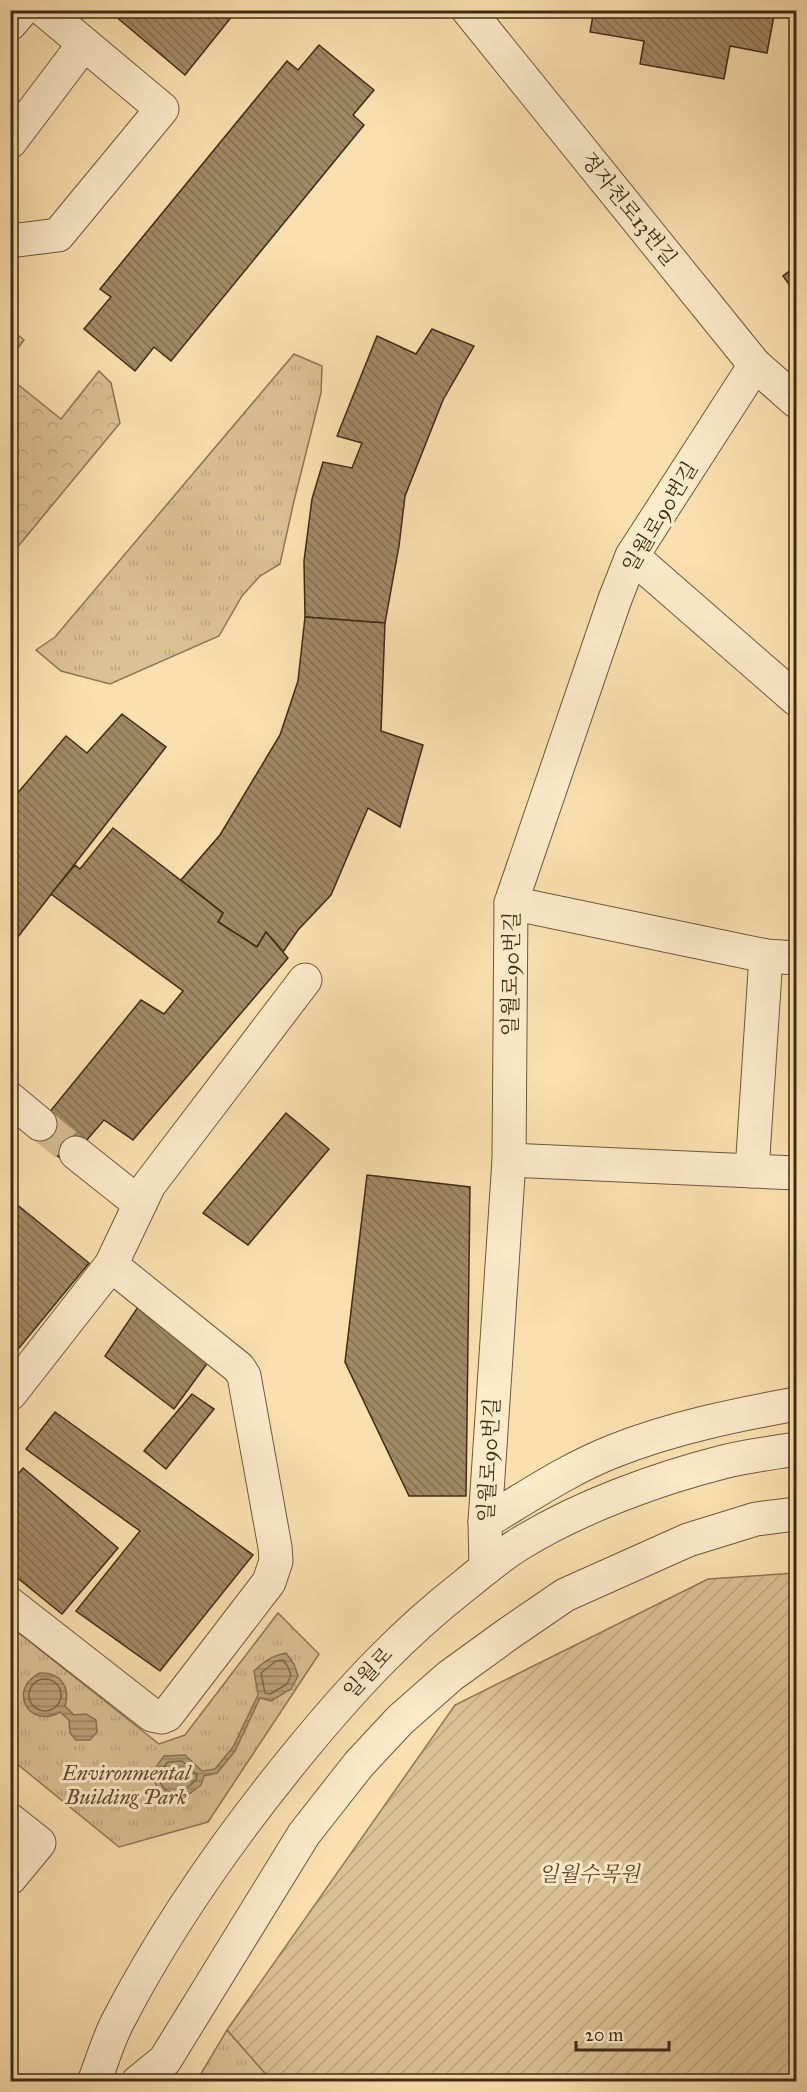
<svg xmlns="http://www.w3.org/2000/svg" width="807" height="2092" viewBox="0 0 807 2092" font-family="'IM FELL Great Primer','Noto Serif KR',serif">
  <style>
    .forest { fill: url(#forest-crowns); stroke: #8c7656; stroke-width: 1.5 }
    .park { fill: url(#park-tufts); stroke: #8c7656; stroke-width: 1.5 }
    .garden { fill: url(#garden-furrows); stroke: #8c7656; stroke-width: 1.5 }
    .water { fill: url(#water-rules); stroke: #897253; stroke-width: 1.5 }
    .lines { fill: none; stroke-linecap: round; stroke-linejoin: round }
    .shore { stroke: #7c6648; stroke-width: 1.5 }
    .building { fill: url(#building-back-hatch); stroke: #3f2b16; stroke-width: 1.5 }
    .minor-tunnel { stroke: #d5bc90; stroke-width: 33; stroke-dasharray: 33 16; stroke-linecap: butt }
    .minor-casing { stroke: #6e583c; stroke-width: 35 }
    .minor { stroke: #fcebcb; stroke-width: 33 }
    .labels { text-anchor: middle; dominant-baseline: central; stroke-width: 6; stroke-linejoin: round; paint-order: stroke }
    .street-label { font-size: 21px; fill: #3f2b16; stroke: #fcebcb }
    .park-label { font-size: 21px; font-style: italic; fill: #5e492f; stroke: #fcebcb }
  </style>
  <defs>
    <pattern id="forest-crowns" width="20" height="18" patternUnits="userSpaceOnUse" patternTransform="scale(1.5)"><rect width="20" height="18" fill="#dac195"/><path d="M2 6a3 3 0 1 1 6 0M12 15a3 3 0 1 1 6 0" fill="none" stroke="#bca680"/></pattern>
    <pattern id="park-tufts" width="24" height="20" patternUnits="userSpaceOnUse" patternTransform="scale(1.5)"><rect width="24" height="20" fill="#dac195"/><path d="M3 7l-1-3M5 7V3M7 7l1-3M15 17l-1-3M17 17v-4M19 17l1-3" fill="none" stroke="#bca680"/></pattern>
    <pattern id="garden-furrows" width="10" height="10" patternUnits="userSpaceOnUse" patternTransform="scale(1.5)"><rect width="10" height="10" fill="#dac195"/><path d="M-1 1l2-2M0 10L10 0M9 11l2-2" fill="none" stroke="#bca680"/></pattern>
    <pattern id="water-rules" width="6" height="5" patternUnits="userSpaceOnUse" patternTransform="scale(1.5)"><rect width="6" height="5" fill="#baa27b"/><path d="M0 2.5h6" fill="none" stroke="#998464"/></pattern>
    <pattern id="building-back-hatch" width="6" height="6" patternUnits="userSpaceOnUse" patternTransform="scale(1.5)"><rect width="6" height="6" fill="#a08966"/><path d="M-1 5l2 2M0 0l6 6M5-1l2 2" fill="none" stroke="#847053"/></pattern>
  </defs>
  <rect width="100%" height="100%" fill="#fae0af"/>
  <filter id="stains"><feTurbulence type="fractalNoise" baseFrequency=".00333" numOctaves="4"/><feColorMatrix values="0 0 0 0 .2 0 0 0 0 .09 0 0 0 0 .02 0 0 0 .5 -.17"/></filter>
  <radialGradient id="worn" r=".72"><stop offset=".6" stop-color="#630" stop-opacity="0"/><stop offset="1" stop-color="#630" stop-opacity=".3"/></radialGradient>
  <g class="forest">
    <polygon points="11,329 24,340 11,357"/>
    <polygon points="99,371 111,383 120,423 11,555 11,379 61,419"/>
  </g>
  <g class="park">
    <polygon points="294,354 322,366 321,393 294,501 280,564 260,576 242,596 219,636 110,684 61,671 36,650 55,637"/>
    <polygon points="278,1613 319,1654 208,1822 119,1847 11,1759 10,1626 159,1744 185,1735"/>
    <polygon points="227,2030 272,2081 196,2082"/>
  </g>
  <polygon class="garden" points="796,1573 796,2081 272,2081 227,2030 455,1705 708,1579"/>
  <g class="water">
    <path d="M286,1653L294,1664L298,1676L291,1689L271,1701L260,1698L235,1751L217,1773L204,1776L201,1785L184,1798H168L160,1794L153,1778V1771L164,1756L185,1755L202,1771L215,1769L233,1747L258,1695L254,1671C264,1661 272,1656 286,1653Z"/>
    <path d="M40,1673C60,1672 71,1687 65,1706L74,1715L86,1714L96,1720L97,1732L90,1740H76L70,1733L69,1720L60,1712C30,1730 6,1690 40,1673Z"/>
  </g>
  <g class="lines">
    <g class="shore">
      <polygon points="283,1660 288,1667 291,1675 287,1684 270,1694 265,1693 261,1673 276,1661"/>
      <circle cx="45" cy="1695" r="16"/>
      <path d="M182,1761L197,1775L196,1780C182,1794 161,1801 159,1773L168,1762Z"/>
    </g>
  </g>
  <g class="building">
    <polygon points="119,10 237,10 185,75 114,15"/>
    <polygon points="594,10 775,10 767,53 730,46 724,79 640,64 644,41 590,32"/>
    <polygon points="319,45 374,90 353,115 364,125 171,361 154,347 135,371 84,329 111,297 100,289 287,61 298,70"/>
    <polygon points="796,266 796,294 783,276"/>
    <polygon points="432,329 474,346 443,400 405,496 399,546 385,623 305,617 304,561 312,499 323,462 352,468 362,443 337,436 377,336 416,354"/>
    <polygon points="305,617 385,623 381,731 423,745 400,827 368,808 331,895 298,930 283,952 266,932 257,947 218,922 223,913 181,880 220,835 280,735 298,681"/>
    <polygon points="122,714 166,747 10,947 10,802 66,736 87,753"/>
    <polygon points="113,828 223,913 218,922 257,947 266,932 288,958 133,1140 104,1120 67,1163 30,1136 141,1000 164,1014 183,991 51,894 75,865 80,869"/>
    <polygon points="286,1113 329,1149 248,1245 203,1213"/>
    <polygon points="367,1175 470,1187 466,1496 409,1496 345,1362"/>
    <polygon points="10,1199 89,1263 10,1359"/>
    <polygon points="140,1304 209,1361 174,1409 105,1356"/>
    <polygon points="192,1394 214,1409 166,1469 144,1451"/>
    <polygon points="55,1412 253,1555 160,1671 76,1611 140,1531 26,1449"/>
    <polygon points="23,1468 118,1548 62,1614 10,1572 10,1484"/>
  </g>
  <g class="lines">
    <polyline class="minor-tunnel" points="40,1124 76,1153"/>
    <g class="minor-casing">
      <g id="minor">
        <polyline points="468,10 755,365 796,401"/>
        <polyline points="10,24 22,10"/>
        <polyline points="10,142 84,44"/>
        <polyline points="10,241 58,235 162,109 44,10"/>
        <polyline points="632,556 796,699"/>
        <polyline points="511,903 766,956 796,958"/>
        <polyline points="10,1099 40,1124"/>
        <polyline points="76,1153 140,1204"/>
        <polyline points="509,1160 796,1173"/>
        <polyline points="752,1171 766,956"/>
        <polyline points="10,1394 111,1265 149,1185 305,980"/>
        <path d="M485,1522C527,1497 568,1469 614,1451C672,1428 735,1415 796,1404"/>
        <polyline points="486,1568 485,1522 509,1160 511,903 615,599 632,556 755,365"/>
        <polyline points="10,1604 152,1715 162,1717 167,1715 269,1582 276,1561 275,1547 244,1376 239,1368 111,1265"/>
        <polyline points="10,1820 39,1843 10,1878"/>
        <path d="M94,2082C102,2062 108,2040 118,2021C168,1924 232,1834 301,1750C352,1688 402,1634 465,1585C483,1570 501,1555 521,1543C580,1507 656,1479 723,1462C747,1456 772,1453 796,1449"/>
        <polyline points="138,2082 165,2060 304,1834 359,1764 400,1720 450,1676 508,1634 565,1595 688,1540 756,1519 796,1514"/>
      </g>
    </g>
    <use href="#minor" class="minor"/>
  </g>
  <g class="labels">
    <g class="street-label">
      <text transform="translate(629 209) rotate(51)">정자천로13번길</text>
      <text transform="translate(660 517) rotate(-59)">일월로90번길</text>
      <text transform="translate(511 974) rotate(-89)">일월로90번길</text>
      <text transform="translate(489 1460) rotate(-87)">일월로90번길</text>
      <text transform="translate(368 1673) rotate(-47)">일월로</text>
    </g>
    <g class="park-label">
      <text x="126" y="1773">Environmental<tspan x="126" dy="24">Building Park</tspan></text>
      <text x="589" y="1874">일월수목원</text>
    </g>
  </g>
  <rect width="807" height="2092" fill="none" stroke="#fae0af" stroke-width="36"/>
  <rect x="12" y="12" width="783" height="2068" fill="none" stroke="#3f2b16" stroke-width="3"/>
  <rect x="18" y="18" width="771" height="2056" fill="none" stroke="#3f2b16" stroke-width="1.5"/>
  <path d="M576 2041v9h93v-9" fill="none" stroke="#3f2b16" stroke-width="3"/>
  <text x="585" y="2041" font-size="18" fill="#3f2b16" stroke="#fcebcb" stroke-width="4.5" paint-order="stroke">20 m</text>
  <rect width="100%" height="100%" filter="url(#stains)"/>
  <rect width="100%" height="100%" fill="url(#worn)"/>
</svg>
